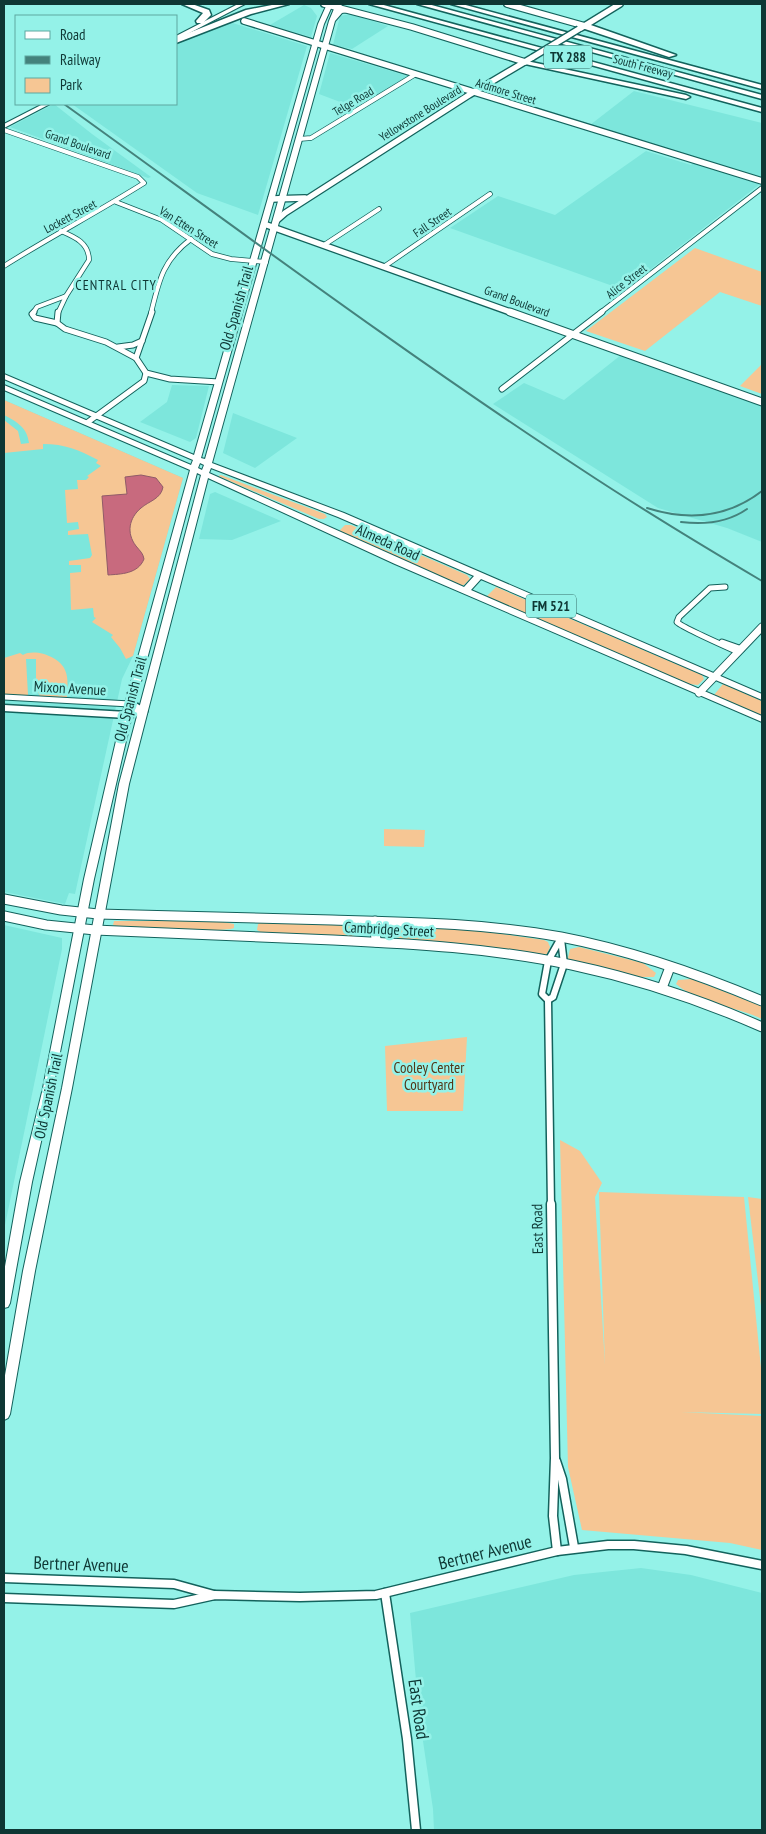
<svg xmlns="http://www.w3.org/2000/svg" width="766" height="1834" viewBox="0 0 766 1834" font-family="'PT Sans Narrow',sans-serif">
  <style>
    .built { fill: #7de6dc }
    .green { fill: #f6c694 }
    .water { fill: #c86a7e; stroke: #905b68 }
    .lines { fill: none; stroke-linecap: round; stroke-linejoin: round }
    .street-far3-casing { stroke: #13625c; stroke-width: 5.5 }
    .street-far2-casing { stroke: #13625c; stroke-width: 7 }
    .street-far1-casing { stroke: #13625c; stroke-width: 9 }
    .street-casing { stroke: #13625c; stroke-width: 11 }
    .secondary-far2-casing { stroke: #13625c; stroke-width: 8 }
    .secondary-far1-casing { stroke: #13625c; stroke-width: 9 }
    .secondary-casing { stroke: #13625c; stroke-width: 11 }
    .primary-casing { stroke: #13625c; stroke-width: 2 }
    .highway-casing { stroke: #13625c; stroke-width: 3 }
    .street-far3 { stroke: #fff; stroke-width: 4 }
    .street-far2 { stroke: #fff; stroke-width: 5 }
    .street-far1 { stroke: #fff; stroke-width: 6 }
    .street { stroke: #fff; stroke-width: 8 }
    .secondary-far2 { stroke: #fff; stroke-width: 5.5 }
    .secondary-far1 { stroke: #fff; stroke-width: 7 }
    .secondary { stroke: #fff; stroke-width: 9 }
    .primary { fill: #fff; fill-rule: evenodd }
    .highway { fill: #fff; fill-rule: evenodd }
    .rail { stroke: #44827c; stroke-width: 2 }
    .secondary-bridge-casing { stroke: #13625c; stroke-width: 8; stroke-linecap: butt }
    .secondary-bridge { stroke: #fff; stroke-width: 5.5 }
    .labels { text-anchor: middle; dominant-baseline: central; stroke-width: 5; stroke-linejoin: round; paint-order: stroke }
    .far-street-label { font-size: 12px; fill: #0e3734; stroke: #94f2e8 }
    .shield { fill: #94f2e8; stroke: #366f6a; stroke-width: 1 }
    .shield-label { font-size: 14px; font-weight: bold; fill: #0e3734 }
    .far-neighbourhood-label { font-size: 14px; letter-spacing: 1px; fill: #0e3734; stroke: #94f2e8 }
    .street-label { font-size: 15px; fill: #0e3734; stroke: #94f2e8 }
    .park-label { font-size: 15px; fill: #523617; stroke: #94f2e8 }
    .near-street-label { font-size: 18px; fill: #0e3734; stroke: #94f2e8 }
  </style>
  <rect width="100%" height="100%" fill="#94f2e8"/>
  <g class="built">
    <polygon points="304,5 311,8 317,16 311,37 270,25"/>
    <polygon points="351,14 388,26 352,49 333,45 340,16"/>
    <polygon points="220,19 307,46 258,215 197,193 72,104 176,104 176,41"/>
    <polygon points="330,53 408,76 356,108 319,94"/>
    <polygon points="634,91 762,123 762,178 590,125"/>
    <polygon points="54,104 92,134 151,177 148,178 10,127"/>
    <polygon points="646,151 691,165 693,163 760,184 624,290 450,228 498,196 555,215"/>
    <polygon points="621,355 762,406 762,542 727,528 658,508 493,404 524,383 564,400"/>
    <polygon points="172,385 209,386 196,438 190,442 140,422 167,402"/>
    <polygon points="4,400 183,478 133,656 122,679 75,894 69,893 65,904 4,892"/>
    <polygon points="233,413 297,438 255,468 223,453"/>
    <polygon points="215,492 281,521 232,540 199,539 210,494"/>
    <polygon points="4,925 62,938 62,949 4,1230"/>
    <polygon points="641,1568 691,1575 762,1593 762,1830 434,1830 433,1809 419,1714 410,1613 574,1575"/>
  </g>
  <g class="green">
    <polygon points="695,248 762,272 762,306 720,292 645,351 586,331"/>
    <polygon points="762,364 762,394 740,386"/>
    <path d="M4,400L183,478L133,656L126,659L120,648L111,637L113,635L92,622L96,618L94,617L93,608L71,610L70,573L81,572V565H69V561L90,558L92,555L88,534L68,535V531L79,529L78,522L67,523L65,490L78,489L77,480H86L89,477L87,476L101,466L96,463L98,460C79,450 65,444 43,444V449L4,453V420L18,431L21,444L29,443C27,427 17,422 4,415Z"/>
    <polygon points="221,475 325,514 327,517 324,519 319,519 218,476"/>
    <polygon points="345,525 351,525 467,575 470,579 464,585 459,585 342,533 340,530"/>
    <polygon points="496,587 683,667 702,675 704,679 698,685 688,684 486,597"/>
    <path d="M20,653L23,655C35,648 60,657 65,670C69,678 67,690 67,698H41L36,688V659H26L28,695H4V658Z"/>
    <polygon points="723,684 762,701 762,716 714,695"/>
    <polygon points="384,829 425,830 424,847 384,846"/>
    <polygon points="114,921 218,921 234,924 234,928 231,929 205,931 120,927 113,925"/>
    <polygon points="261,922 352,924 364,928 364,933 347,937 262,933 257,930 258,924"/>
    <polygon points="403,925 469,929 544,940 548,942 550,947 547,954 542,955 484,946 408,941 386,934 386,929"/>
    <polygon points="579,947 643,963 656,973 654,977 637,977 570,961 568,958 570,949"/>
    <path d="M692,979L762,1006V1019C735,1006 699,1004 676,984L678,980Z"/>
    <polygon points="467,1037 463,1111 387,1111 385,1046"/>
    <polygon points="560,1140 580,1151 602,1183 595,1197 605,1365 599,1192 744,1197 762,1378 762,1414 681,1412 762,1416 762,1550 730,1543 582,1530 568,1467"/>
    <polygon points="748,1197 762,1199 762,1315"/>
  </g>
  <path class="water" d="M141,475L156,478L163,487C161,499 149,501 141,508C129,518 126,533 136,546C140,551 143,553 144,559C138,574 121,574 108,575L102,496L127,494L125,477Z"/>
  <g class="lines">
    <g class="street-far3-casing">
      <g id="street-far3">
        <path d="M4,130L138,177L144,183C98,212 50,237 4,266"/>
        <polyline points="299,139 311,138 416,74"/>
        <polyline points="116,202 162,220 212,254 231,259 266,262"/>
        <polyline points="324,245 379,209"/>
        <polyline points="385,266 490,194"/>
        <path d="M33,313L37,307L66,296L89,260C89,243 75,237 61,231"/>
        <polyline points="58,313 66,296"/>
        <path d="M151,313C159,280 163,260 191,239"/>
        <polyline points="600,313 762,188"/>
      </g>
    </g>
    <g class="street-far2-casing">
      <g id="street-far2">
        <polyline points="34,312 32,314 35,318 57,323 65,329 106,342 136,358 146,373 170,379 219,382"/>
        <polyline points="57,323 58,312"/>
        <polyline points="118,347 133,345 142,341"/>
        <polyline points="136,358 152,312"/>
        <polyline points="502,389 602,312"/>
        <polyline points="88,422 144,381 146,373"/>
        <path d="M725,587L710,588L679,617L677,622C680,626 729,648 738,652"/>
        <polyline points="722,642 742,649"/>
        <polyline points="4,697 130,704 137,708"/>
      </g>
    </g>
    <g class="street-far1-casing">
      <g id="street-far1">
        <polyline points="135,706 144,711"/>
        <polyline points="4,708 127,715 144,711"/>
        <polyline points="548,1000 553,997 564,964 561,939"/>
        <polyline points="551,1206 548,1000 542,994 548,961 561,938"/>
      </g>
    </g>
    <g class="street-casing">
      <g id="street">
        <polyline points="551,1204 555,1458 553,1516 557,1551"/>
        <polyline points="556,1461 562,1479 574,1547"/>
        <polyline points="4,1578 174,1584 214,1595"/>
        <polyline points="385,1593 407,1739 416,1830"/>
        <polyline points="4,1598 174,1604 215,1595 300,1597 376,1595 557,1551 608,1545 634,1545 686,1550 762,1565"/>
      </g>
    </g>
    <g class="secondary-far2-casing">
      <g id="secondary-far2">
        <polyline points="324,4 412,27 525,62"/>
        <polyline points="507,4 585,26"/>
        <polyline points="244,21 762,181"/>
        <polyline points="581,28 620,4"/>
        <polyline points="271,199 305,198"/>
        <polyline points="277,220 285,213 469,95 533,57"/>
        <polyline points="264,224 513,313"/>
      </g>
    </g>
    <g class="secondary-far1-casing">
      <g id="secondary-far1">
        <polyline points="510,312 762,402"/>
        <polyline points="699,693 762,627"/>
      </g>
    </g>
    <g class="secondary-casing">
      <g id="secondary">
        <path d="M4,899L61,910L98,914C176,916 254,918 332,920C409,922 485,923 561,937C629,950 698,974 762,1001"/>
        <path d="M4,916L46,925L95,930C174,933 253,936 333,940C414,944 492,948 572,965C638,979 701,1000 762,1027"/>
        <polyline points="375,921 376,942"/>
        <polyline points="662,988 670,967"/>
      </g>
    </g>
    <g class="primary-casing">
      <g id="primary">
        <polygon points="238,4 245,4 176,40 176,36"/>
        <path d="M327,4H333L324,24L201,458L205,459L329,21L336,4H342L340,10L350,9L353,11L342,13L335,21L212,463L344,513L762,694V700L481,579L471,590L762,716V722L395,564L208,478L129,784L72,1088L35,1271L10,1414L8,1418L4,1420V1381L23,1271L62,1088L119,784L201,475L197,473L132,715L94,879L53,1088L32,1182L10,1303L8,1307L4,1308V1272L20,1182L43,1088L84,879L122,715L190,470L4,390V385L191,465L193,460L4,379V374L194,455L318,24ZM200,463L204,465L202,470L198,468ZM211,468L338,517L474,576L464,587L209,473Z"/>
        <polygon points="43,104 50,104 4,128 4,124"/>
      </g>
    </g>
    <g class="highway-casing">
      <g id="highway">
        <polygon points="182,4 192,4 209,10 211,15 203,23 197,23 196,21 203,13"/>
        <polygon points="277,4 289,4 251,14 176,43 176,38 246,10"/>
        <polygon points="369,4 380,4 762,108 762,112"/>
        <polygon points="417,4 428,4 762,95 762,99"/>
        <polygon points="451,4 462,4 762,85 762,89"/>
        <polygon points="582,24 588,24 676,55 669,57 582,28"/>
        <polygon points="522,60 686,95 690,97 686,99 525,64 521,62"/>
      </g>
    </g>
    <use href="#street-far3" class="street-far3"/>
    <use href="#street-far2" class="street-far2"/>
    <use href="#street-far1" class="street-far1"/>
    <use href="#street" class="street"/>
    <use href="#secondary-far2" class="secondary-far2"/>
    <use href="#secondary-far1" class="secondary-far1"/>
    <use href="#secondary" class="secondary"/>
    <use href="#primary" class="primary"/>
    <use href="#highway" class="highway"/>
    <g class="rail">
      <path d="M64,104C235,227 405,354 581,469C640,508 701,545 762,581"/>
      <path d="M647,508C688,521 727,518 762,491"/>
      <path d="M681,522C705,525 727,523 747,509"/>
    </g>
    <g class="secondary-bridge-casing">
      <polyline id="secondary-bridge" points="533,57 579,29"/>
    </g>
    <use href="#secondary-bridge" class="secondary-bridge"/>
  </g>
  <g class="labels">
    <g class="far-street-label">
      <text transform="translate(643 66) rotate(15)">South Freeway</text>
      <text transform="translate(506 91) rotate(17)">Ardmore Street</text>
      <text transform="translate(353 101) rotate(-31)">Telge Road</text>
      <text transform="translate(420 113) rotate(-32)">Yellowstone Boulevard</text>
      <text transform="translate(78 144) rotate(19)">Grand Boulevard</text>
      <text transform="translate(70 216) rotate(-28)">Lockett Street</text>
      <text transform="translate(432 222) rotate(-34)">Fall Street</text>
      <text transform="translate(189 227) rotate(32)">Van Etten Street</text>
      <text transform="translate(626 281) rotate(-38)">Alice Street</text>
      <text transform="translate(517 301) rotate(20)">Grand Boulevard</text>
    </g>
    <g class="shield">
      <rect x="544" y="45.5" width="48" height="23" rx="4"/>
      <rect x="526" y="594.5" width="50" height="23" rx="4"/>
    </g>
    <g class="shield-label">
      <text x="568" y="57">TX 288</text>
      <text x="551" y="606">FM 521</text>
    </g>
    <g class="far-neighbourhood-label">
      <text x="116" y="285">CENTRAL CITY</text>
    </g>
    <g class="street-label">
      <text transform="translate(236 308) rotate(-74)">Old Spanish Trail</text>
      <text transform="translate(388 542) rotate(24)">Almeda Road</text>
      <text transform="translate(70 688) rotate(3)">Mixon Avenue</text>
      <text transform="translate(130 699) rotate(-75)">Old Spanish Trail</text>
      <text transform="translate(389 929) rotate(3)">Cambridge Street</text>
      <text transform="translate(48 1096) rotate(-78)">Old Spanish Trail</text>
      <text transform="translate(537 1229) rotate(-91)">East Road</text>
    </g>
    <g class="park-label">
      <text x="429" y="1067">Cooley Center<tspan x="429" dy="17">Courtyard</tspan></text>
    </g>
    <g class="near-street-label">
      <text transform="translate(485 1552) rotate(-14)">Bertner Avenue</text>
      <text transform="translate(81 1564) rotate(2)">Bertner Avenue</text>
      <text transform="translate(419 1709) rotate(82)">East Road</text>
    </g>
  </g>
  <rect width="766" height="1834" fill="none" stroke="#0e3734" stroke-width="10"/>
  <rect x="15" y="15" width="162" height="90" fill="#94f2e8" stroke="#5ea7a0"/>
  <rect x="25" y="31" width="25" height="8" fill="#ffffff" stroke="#5ea7a0"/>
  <text x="60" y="40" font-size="15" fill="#0e3734">Road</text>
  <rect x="25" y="56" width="25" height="8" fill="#44827c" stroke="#5ea7a0"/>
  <text x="60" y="65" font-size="15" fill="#0e3734">Railway</text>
  <rect x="25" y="78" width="25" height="15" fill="#f6c694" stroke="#5ea7a0"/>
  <text x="60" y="90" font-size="15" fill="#0e3734">Park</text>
</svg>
